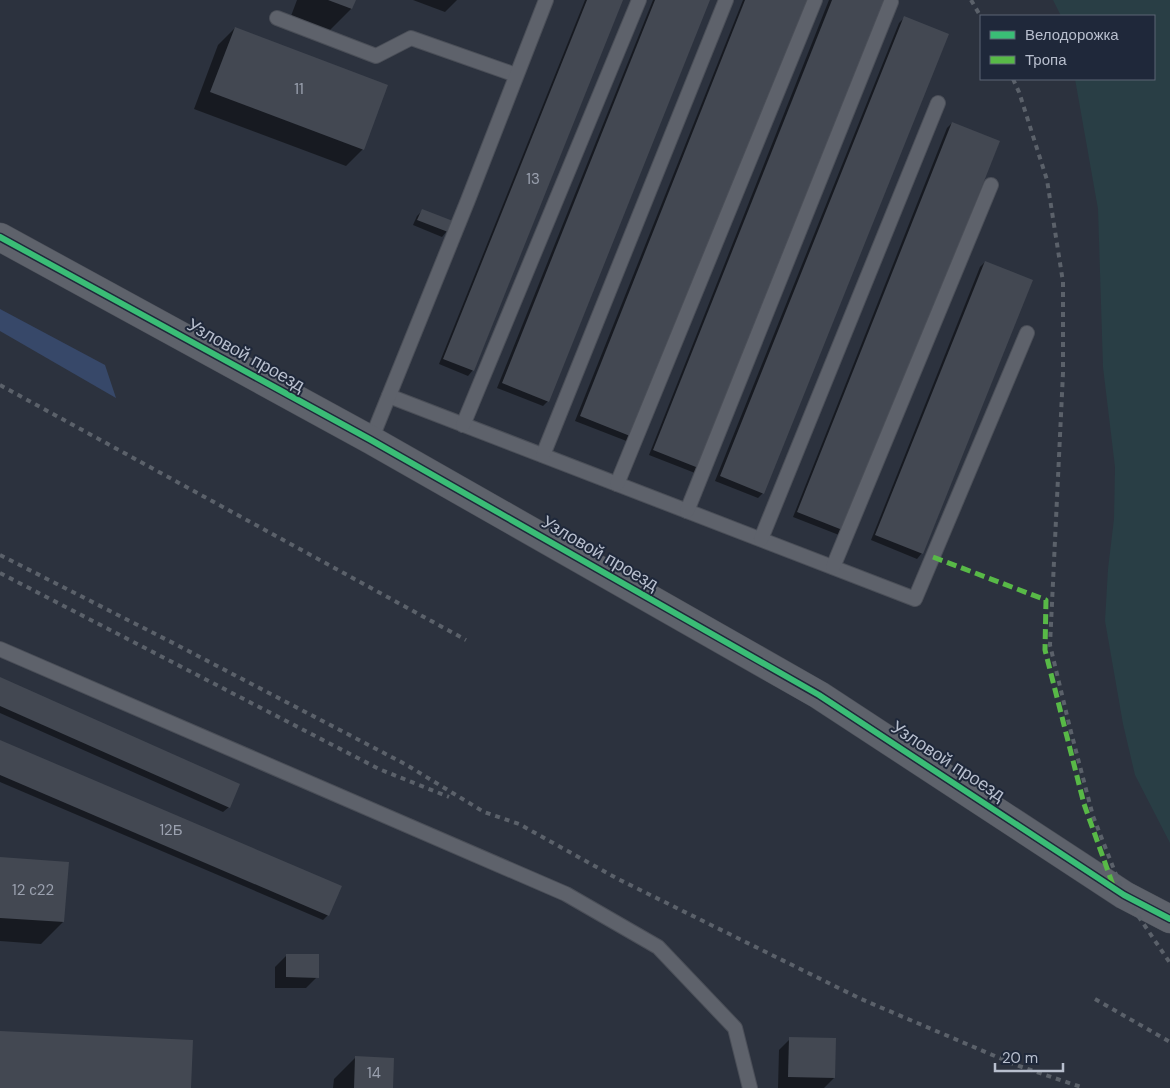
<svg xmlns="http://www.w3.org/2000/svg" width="1170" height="1088" viewBox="0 0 1170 1088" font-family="'DM Sans',sans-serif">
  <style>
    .green { fill: #293e45 }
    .water { fill: #374869 }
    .shadow { fill: #0007 }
    .building { fill: #434852 }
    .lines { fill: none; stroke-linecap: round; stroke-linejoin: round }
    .service-casing { stroke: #4b4f58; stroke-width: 16 }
    .tertiary-casing { stroke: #4b4f58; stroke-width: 29 }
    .service { stroke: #5e626b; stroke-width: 14 }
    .tertiary { stroke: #5e626b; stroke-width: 28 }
    .rail { stroke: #5b616a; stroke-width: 4; stroke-dasharray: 5 5; stroke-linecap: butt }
    .quiet { stroke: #58b947; stroke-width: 5; stroke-dasharray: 10 5; stroke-linecap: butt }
    .cycleway-casing { stroke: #1f283a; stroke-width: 9 }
    .cycleway { stroke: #3abd76; stroke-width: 6 }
    .labels { text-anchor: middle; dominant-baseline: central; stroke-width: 4; stroke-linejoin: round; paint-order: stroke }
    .number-label { font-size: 15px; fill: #9ba1af }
    .street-label { font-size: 18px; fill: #b8bfce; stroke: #1f283a }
  </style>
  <rect width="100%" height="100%" fill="#2c323e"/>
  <polygon class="green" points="1053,0 1170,0 1170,843 1135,775 1123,724 1105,621 1108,569 1114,519 1115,467 1103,367 1098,209 1075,79 1154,79 1154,16 1061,16"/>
  <polygon class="water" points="0,309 105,365 116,398 0,331"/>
  <g class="shadow">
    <polygon points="297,0 355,0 351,9 329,31 291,16"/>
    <polygon points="413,0 457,0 445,12"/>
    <polygon points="585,0 622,0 473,370 468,376 439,364"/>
    <polygon points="653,0 709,0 548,401 543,406 497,388"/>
    <polygon points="743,0 808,0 629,442 575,421"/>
    <polygon points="829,0 886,0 695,473 649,455"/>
    <polygon points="904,18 763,493 758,498 715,481 899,23"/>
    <polygon points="235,28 363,149 346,166 194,109 218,45"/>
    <polygon points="952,123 999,142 839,535 793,517 947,128"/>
    <polygon points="422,211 447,231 442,237 413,225 417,216"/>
    <polygon points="985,262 922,553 917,559 871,540 980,267"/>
    <polygon points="0,679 229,807 223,812 0,713"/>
    <polygon points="0,741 328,915 323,920 0,782"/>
    <polygon points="0,858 63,922 41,944 0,941"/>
    <polygon points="286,956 317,977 306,988 275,988 275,967"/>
    <polygon points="790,1039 834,1078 824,1088 778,1088 779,1050"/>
    <polygon points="356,1057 391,1088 333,1088 334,1079"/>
  </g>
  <g class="building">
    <polygon points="328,0 356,0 352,9"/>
    <polygon points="587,0 623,0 474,371 443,359"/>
    <polygon points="655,0 710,0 549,402 502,383"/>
    <polygon points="745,0 809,0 635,438 580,416"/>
    <polygon points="832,0 887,0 701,469 653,450"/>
    <polygon points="904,16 949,34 764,494 720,476"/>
    <polygon points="235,27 388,85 364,150 210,92"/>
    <polygon points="952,122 1000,141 845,531 797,512"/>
    <polygon points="422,209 453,221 448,232 417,220"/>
    <polygon points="985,261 1033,280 923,554 875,535"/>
    <polygon points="0,677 240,784 230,808 0,706"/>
    <polygon points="0,740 342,886 329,916 0,775"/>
    <polygon points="0,857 69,862 64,922 0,918"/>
    <polygon points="286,954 319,954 319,978 286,977"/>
    <polygon points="0,1031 193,1040 191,1088 0,1088"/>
    <polygon points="789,1037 836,1038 835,1078 788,1077"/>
    <polygon points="355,1056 394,1058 393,1088 354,1088"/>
  </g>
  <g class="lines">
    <g class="service-casing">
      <g id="service">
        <polyline points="277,18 376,56 411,38 516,75"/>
        <polyline points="389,396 915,599 1027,333"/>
        <polyline points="463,425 639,0"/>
        <polyline points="371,440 468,200 546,0"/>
        <polyline points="543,455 726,0"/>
        <polyline points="617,484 815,0"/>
        <polyline points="687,511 891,2"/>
        <polyline points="761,539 938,103"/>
        <polyline points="833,567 991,185"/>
        <polyline points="0,649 566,894 658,947 735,1028 750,1088"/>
      </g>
    </g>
    <g class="tertiary-casing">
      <polyline id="tertiary" points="0,237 371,440 819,695 1124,895 1170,919"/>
    </g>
    <use href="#service" class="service"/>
    <use href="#tertiary" class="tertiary"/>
    <g class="rail">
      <polyline points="971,0 981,17"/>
      <polyline points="1013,79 1019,92 1047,180 1063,282 1063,373 1050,645 1070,728 1093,816 1124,895 1170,963"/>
      <polyline points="0,385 466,640"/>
      <polyline points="0,555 175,644 405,764 484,812 519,824 618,879 861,999 1016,1065 1084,1088"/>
      <polyline points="0,573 379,769 449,797"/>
      <polyline points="1095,999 1170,1042"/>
    </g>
    <polyline class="quiet" points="933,557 1046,600 1045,650 1084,804 1114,888"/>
    <g class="cycleway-casing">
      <polyline id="cycleway" points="0,237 371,440 819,695 1124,895 1170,919"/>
    </g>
    <use href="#cycleway" class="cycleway"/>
  </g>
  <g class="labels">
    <g class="number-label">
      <text x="299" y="89">11</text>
      <text x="533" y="179">13</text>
      <text x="171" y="830">12Б</text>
      <text x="33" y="890">12 с22</text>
      <text x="374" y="1073">14</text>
    </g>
    <g class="street-label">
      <text transform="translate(246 355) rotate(29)">Узловой проезд</text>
      <text transform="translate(600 553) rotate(30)">Узловой проезд</text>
      <text transform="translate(948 761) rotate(33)">Узловой проезд</text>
    </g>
  </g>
  <rect x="980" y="15" width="175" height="65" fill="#1f283a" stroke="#5c6475"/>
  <rect x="990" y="31" width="25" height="8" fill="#3abd76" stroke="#5c6475"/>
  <text x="1025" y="40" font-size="15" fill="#b8bfce">Велодорожка</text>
  <rect x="990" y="56" width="25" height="8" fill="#58b947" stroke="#5c6475"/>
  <text x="1025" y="65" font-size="15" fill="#b8bfce">Тропа</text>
  <path d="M995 1063v8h68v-8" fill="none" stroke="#b8bfce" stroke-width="2.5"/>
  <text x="1002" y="1063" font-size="15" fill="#b8bfce" stroke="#1f283a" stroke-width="4" paint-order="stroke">20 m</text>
</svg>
